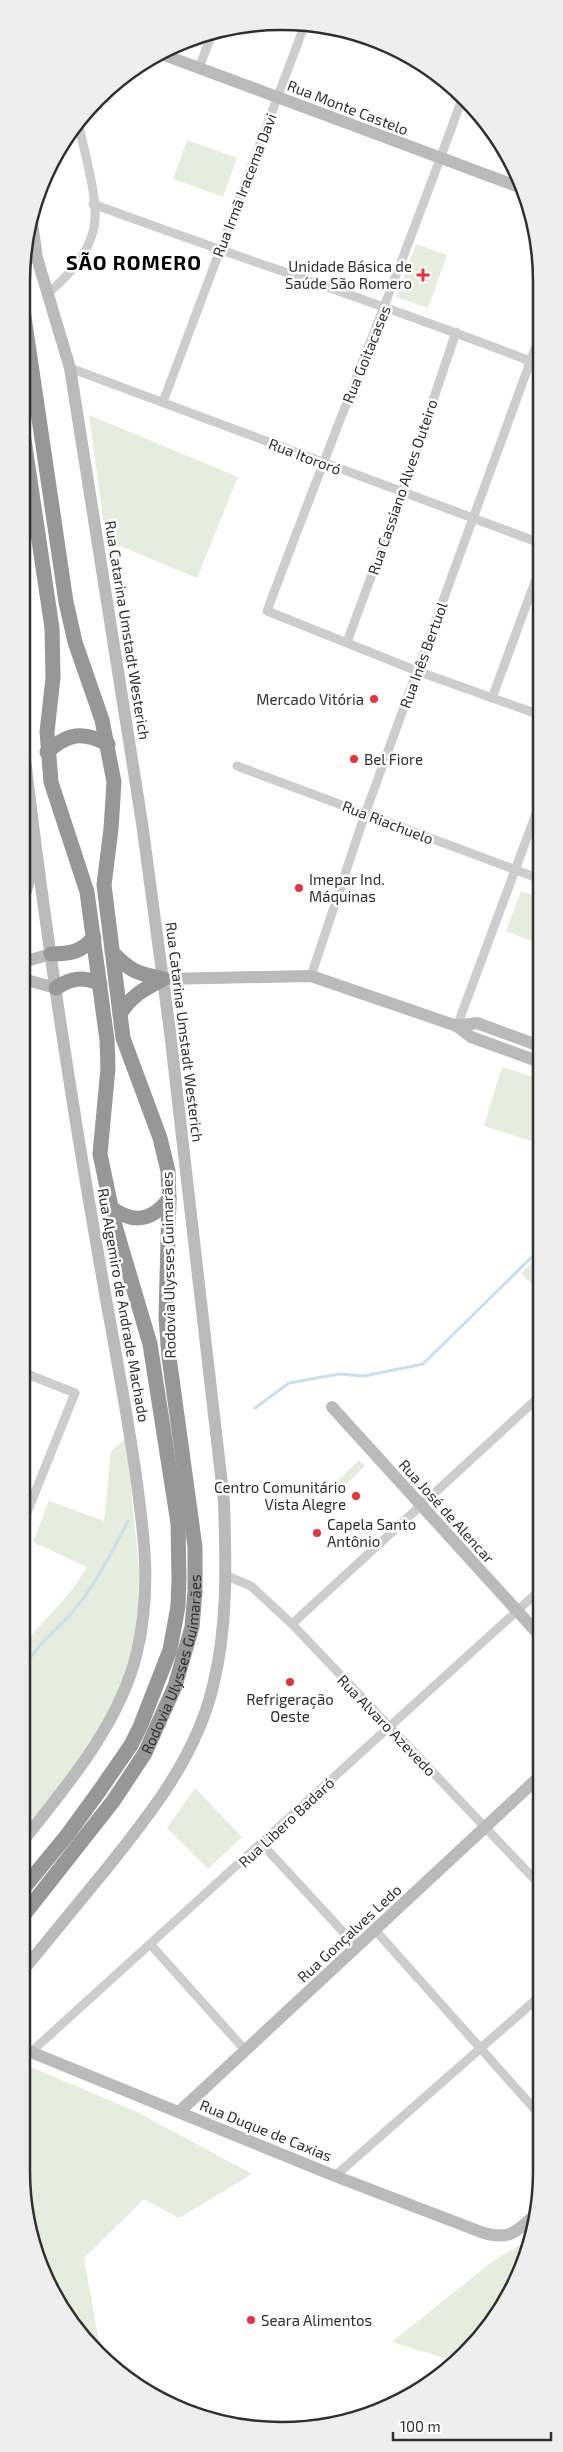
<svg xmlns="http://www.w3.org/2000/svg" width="563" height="2452" viewBox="0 0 563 2452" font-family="'Exo 2',sans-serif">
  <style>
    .green { fill: #e6edde }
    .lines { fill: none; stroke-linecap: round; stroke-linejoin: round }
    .stream { stroke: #cadfed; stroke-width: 3 }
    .street { stroke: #cdcdcd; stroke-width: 9 }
    .secondary { stroke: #bababa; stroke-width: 12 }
    .highway { stroke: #979797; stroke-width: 15 }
    .poi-dot { fill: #e6323f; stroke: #fff; stroke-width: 2 }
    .labels { text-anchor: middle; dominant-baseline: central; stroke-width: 5; stroke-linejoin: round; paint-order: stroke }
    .street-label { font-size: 15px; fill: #303030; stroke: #fff }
    .poi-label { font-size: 15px; fill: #303030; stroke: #fff; text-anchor: start }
    .district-label { font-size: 20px; font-weight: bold; letter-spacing: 1px; fill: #000; stroke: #fff }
    .rim { fill: none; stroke: #303030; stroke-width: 2.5 }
  </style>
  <rect width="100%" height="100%" fill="#fff"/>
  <g class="green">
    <polygon points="187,140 237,158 223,197 173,179"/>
    <polygon points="416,244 447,255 428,308 396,297"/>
    <polygon points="89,415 238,477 197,578 106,540"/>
    <polygon points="521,891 540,898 540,944 506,931"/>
    <polygon points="502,1067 540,1079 540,1144 484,1126"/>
    <polygon points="540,1255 540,1293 521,1273"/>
    <polygon points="126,1438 141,1588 134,1655 99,1736 22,1839 22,1646 72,1590 87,1567 33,1542 49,1501 104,1521 111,1451"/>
    <polygon points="359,1460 365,1466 336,1494 330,1488"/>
    <polygon points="195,1788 242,1837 208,1869 167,1828"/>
    <polygon points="21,2063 135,2111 252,2174 179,2218 144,2199 84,2258 100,2348 104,2356 86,2342 49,2283 41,2258 38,2256 21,2170"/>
    <polygon points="527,2241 507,2300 465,2348 444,2358 392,2342 493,2261"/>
  </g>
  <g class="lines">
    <g class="stream">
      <polyline points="255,1408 289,1383 339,1374 364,1376 423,1364 540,1249"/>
      <path d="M22,1728C24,1705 18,1678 31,1657C42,1639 62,1626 75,1609C97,1582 112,1552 128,1521"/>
    </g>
    <g class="street">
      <polyline points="199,68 213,31"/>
      <path d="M463,96C401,269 331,439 267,611L417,671L540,715"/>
      <path d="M93,204C242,259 392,307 540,365"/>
      <path d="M48,293C69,276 93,249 95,220C97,194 84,152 79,125"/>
      <polyline points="70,368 540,543"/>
      <polyline points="163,402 305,24"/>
      <polyline points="347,642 402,493 456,332"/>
      <polyline points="492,698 540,568"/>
      <polyline points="237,766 540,879"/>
      <polyline points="311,976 365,814 540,335"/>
      <polyline points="457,1026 540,803"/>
      <polyline points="22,1525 75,1393 22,1372"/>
      <polyline points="227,1576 251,1586 292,1624 539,1884"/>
      <polyline points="292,1624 540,1396"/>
      <polyline points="262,1844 357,1947"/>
      <polyline points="376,1931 539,2114"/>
      <polyline points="151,1945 245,2050"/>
      <polyline points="31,2052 540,1590"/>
      <polyline points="335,2176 539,1997"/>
    </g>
    <g class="secondary">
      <polyline points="164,55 522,188"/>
      <polyline points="23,900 36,858 23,856"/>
      <polyline points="23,962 51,954"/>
      <polyline points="23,979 56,988"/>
      <polyline points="163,979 311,976 457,1026 471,1037 540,1062"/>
      <polyline points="457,1026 477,1023 540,1046"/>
      <polyline points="332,1407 540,1636"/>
      <path d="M22,1842C66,1787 121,1722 137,1652C152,1588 144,1533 135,1469C125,1399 111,1329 99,1259C69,1088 43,915 23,742"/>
      <path d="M21,1973C49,1939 76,1906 103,1873C148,1817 196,1758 213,1686C228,1626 226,1564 224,1502L170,1032L142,823L70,368L37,258L32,222"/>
      <path d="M21,2048L335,2176L481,2232C509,2241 515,2233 536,2214"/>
      <polyline points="179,2112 539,1777"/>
    </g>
    <g class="highway">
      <path d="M47,752C68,733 82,731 108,744"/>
      <path d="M112,952C131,972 137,973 163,979"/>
      <path d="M51,954C70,954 82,952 94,937"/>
      <path d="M56,988C71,978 83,976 100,984"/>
      <path d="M120,1014C131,996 144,989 163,979"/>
      <path d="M110,1207C133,1224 151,1222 169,1199"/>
      <polyline points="22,1890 68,1834 100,1790 131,1745 140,1727 170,1650 178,1606 179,1578 178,1523 150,1344 115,1226 100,1154 108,1068 107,1040 87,892 51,782 47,732 53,678 52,628 23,433"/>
      <path id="s1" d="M22,1917L114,1800L145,1753L175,1686L192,1627L195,1592V1547L169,1357L166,1318L169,1199L168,1171L160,1138L123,1038L104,885L111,829L114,782L102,720L75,642L66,602L23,310"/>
    </g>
  </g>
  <g class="poi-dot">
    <path d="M420.5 267.5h5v5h5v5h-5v5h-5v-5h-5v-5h5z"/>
    <circle cx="374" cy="699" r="5"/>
    <circle cx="354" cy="759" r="5"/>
    <circle cx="299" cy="888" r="5"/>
    <circle cx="356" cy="1496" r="5"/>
    <circle cx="317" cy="1533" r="5"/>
    <circle cx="290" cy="1682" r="5"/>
    <circle cx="251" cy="2320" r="5"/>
  </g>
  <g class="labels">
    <g class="street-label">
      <text transform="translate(348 107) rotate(21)">Rua Monte Castelo</text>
      <text transform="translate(244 185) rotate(-69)">Rua Irmã Iracema Davi</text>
      <text transform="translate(366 354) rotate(-68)">Rua Goitacases</text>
      <text transform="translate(305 456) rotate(21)">Rua Itororó</text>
      <text transform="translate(402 487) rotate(-71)">Rua Cassiano Alves Outeiro</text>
      <text transform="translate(128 630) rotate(81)">Rua Catarina Umstadt Westerich</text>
      <text transform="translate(423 655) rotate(-70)">Rua Inês Bertuol</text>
      <text transform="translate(388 822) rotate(21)">Rua Riachuelo</text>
      <text transform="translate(185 1032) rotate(83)">Rua Catarina Umstadt Westerich</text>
      <text transform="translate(168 1265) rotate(-91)">Rodovia Ulysses Guimarães</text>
      <text transform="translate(124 1305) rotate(80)">Rua Algemiro de Andrade Machado</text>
      <text transform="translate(447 1511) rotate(48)">Rua José de Alencar</text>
      <text stroke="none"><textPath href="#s1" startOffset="299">Rodovia Ulysses Guimarães</textPath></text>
      <text transform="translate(387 1725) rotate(46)">Rua Alvaro Azevedo</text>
      <text transform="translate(286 1822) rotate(-43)">Rua Libero Badaró</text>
      <text transform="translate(349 1933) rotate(-43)">Rua Gonçalves Ledo</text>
      <text transform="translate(266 2130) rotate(22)">Rua Duque de Caxias</text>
    </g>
    <g class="poi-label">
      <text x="412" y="266" text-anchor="end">Unidade Básica de<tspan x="412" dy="17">Saúde São Romero</tspan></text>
      <text x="364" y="699" text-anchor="end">Mercado Vitória</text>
      <text x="364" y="759">Bel Fiore</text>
      <text x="309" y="879">Imepar Ind.<tspan x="309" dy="17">Máquinas</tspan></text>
      <text x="346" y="1487" text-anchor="end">Centro Comunitário<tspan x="346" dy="17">Vista Alegre</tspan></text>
      <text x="327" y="1524">Capela Santo<tspan x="327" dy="17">Antônio</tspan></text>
      <text x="290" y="1699" text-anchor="middle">Refrigeração<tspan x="290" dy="17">Oeste</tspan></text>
      <text x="261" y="2320">Seara Alimentos</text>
    </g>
    <g class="district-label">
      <text x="134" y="262">SÃO ROMERO</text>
    </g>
  </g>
  <path d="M0 0H563V2452H0ZM281 30H282A251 251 0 0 1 533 281V2171A251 251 0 0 1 282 2422H281A251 251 0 0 1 30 2171V281A251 251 0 0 1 281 30Z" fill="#eee" fill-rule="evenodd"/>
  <path class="rim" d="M281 30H282A251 251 0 0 1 533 281V2171A251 251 0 0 1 282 2422H281A251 251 0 0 1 30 2171V281A251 251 0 0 1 281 30Z"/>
  <path d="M393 2432v8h158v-8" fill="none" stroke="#303030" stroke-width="2.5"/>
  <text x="400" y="2432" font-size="15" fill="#303030" stroke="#ffffff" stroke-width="4" paint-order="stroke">100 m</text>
</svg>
